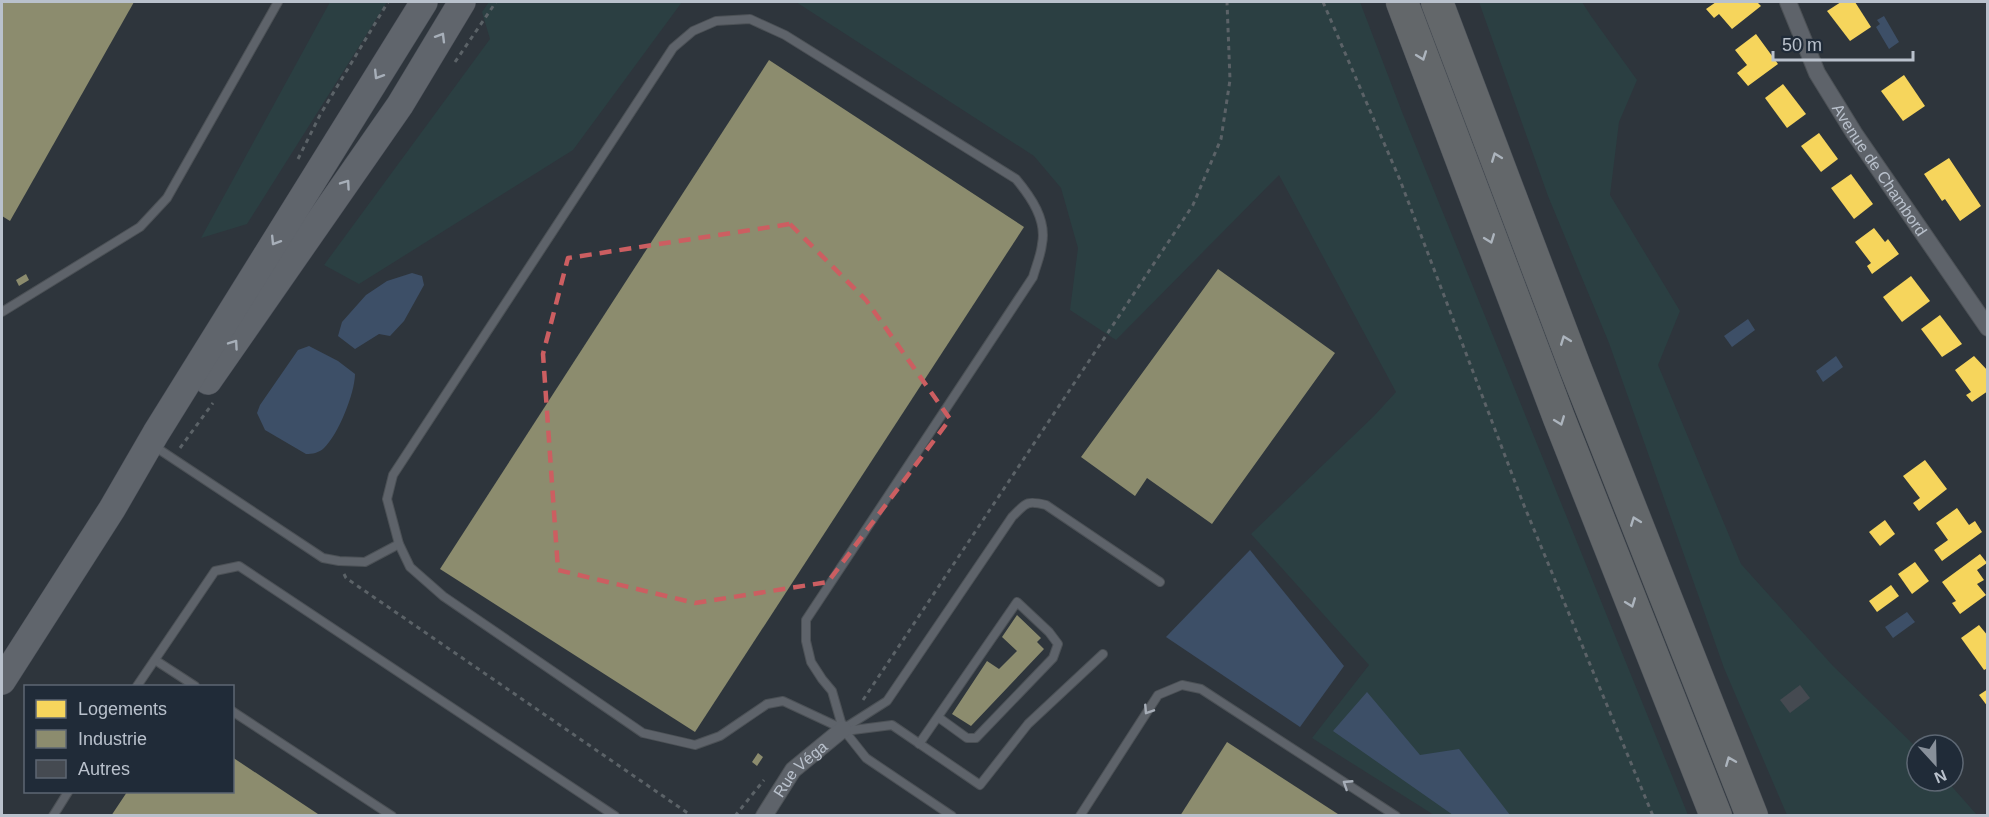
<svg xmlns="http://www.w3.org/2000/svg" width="1989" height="817" viewBox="0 0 1989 817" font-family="Arial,sans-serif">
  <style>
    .green { fill: #2b3f42 }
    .water { fill: #3d4f67 }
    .homes { fill: #f6d55c }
    .industry { fill: #8c8c6e }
    .building { fill: #454a51 }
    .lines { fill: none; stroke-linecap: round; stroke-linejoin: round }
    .lane-casing { stroke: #4c5156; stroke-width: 10 }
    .street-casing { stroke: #4c5156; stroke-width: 18 }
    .primary-casing { stroke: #4c5159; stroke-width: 28 }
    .highway-casing { stroke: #4b5158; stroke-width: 33 }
    .path { stroke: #5b6267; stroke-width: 3; stroke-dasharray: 4.5 4.5; stroke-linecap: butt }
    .lane { stroke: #5e636a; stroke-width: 8 }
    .street { stroke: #5e636a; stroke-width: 16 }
    .primary { stroke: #60656c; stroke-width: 27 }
    .highway { stroke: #63676a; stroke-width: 32 }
    .oneway { stroke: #a7afb9 }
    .oneway2 { stroke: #acb4bd }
    .oneway3 { stroke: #a7aeb8 }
    .marked { fill: none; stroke: #cc5e61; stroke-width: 4.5; stroke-dasharray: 12 8; stroke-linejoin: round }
    .labels { text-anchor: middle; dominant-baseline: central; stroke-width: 6; stroke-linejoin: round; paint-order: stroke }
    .street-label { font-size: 16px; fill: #b9c1cc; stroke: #202b38 }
  </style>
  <rect width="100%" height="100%" fill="#2e353c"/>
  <g class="green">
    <polygon points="330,2 387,2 247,224 201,238"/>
    <polygon points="489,2 682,2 573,150 359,284 324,265 490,39 482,12"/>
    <polygon points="796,2 1360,2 1402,112 1688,815 1434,815 1312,738 1369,665 1251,534 1374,416 1396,392 1279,175 1116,340 1070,310 1078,248 1061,188 1034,156"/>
    <polygon points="1479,2 1582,2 1591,16 1637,80 1619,122 1610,195 1680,311 1658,365 1741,564 1833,666 1917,748 1917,781 1947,781 1977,815 1787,815 1724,668 1609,343 1548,196"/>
  </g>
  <g class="water">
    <polygon points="1884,16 1899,42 1889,49 1876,27 1880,24 1877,20"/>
    <polygon points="412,273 422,276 424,285 404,321 390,336 379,334 355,349 338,336 342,322 366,295 387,281"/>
    <polygon points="1748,319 1755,330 1732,347 1724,336"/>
    <path d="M309,346L338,361L355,374C355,393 338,435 324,448C319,453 312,454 306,454L265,430L257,413L260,405L298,350Z"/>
    <polygon points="1836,356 1843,367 1823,382 1816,371"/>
    <polygon points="1250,550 1344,666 1300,727 1166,637"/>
    <polygon points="1907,612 1915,622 1893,638 1885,627"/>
    <polygon points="1367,692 1420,755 1459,749 1510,815 1453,815 1333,731"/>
  </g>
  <g class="homes">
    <polygon points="1716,2 1757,2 1761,6 1732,29 1719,14 1714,18 1706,9"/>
    <polygon points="1841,2 1855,2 1871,27 1850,41 1827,11"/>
    <polygon points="1756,34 1778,64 1748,86 1737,73 1747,65 1735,50"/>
    <polygon points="1904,75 1925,106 1903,121 1881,91"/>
    <polygon points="1783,84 1806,114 1787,128 1765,98"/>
    <polygon points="1819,133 1838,159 1821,172 1801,146"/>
    <polygon points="1949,158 1981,206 1960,221 1945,199 1942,201 1924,174"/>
    <polygon points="1851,174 1873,204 1854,219 1831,188"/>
    <polygon points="1874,228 1885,242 1888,239 1899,254 1872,274 1867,266 1871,263 1855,242"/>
    <polygon points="1911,276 1930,301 1902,322 1883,297"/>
    <polygon points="1940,315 1962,344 1942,357 1921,329"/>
    <polygon points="1974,356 1988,371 1988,391 1972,402 1966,395 1971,392 1955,370"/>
    <polygon points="1925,460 1947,489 1919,511 1913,503 1920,498 1903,476"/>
    <polygon points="1957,508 1969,525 1975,521 1982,532 1942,561 1934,550 1948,540 1936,523"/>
    <polygon points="1885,520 1895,534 1880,546 1869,532"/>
    <polygon points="1980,554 1987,563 1977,570 1984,580 1977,584 1986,595 1960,614 1952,603 1956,601 1942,582"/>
    <polygon points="1915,562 1929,581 1912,594 1898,574"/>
    <polygon points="1891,585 1899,596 1877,612 1869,601"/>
    <polygon points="1979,625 1988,636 1988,668 1984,670 1961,638"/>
    <polygon points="1988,689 1988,707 1979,695"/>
  </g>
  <g class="industry">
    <polygon points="2,2 134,2 10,221 2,216"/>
    <polygon points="769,60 1024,227 695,732 440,569"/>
    <polygon points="1218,269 1335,353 1212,524 1147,478 1135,496 1081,457"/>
    <polygon points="26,274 29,280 19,286 16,280"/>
    <polygon points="1017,615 1041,638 1037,642 1044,649 971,726 952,714 987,661 999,669 1017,651 1002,637"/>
    <polygon points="1227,742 1341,816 1180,816"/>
    <polygon points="758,753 763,757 757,766 752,762"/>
    <polygon points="232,757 321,816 111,816 127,792 232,792"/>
  </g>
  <polygon class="building" points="1800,685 1810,698 1790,713 1780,700"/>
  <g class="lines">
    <g class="lane-casing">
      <g id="lane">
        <polyline points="2,312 140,227 167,198 278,2"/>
        <polyline points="160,450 323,558 339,561 365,562 399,544"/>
        <polyline points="155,660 195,686"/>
        <polyline points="137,686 215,571 239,566 615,816"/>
        <polyline points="232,711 392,816"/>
        <path d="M843,729L783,701L767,704L720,736L695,745L643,733L443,596L410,567L399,544L387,499L393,475L673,48L693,31L716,21L750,19L785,35L1016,179C1031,197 1047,220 1042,244C1041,255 1036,266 1033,277L806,620V641L811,662L822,679L832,691L843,729L866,758L952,816"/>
        <path d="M843,729L887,701L1012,517C1026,503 1026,500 1046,505L1160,582"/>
        <polyline points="845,731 892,725 980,785 1028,724 1103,654"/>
        <polyline points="919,744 1017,602 1049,632 1058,644 1053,658 976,738 967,738 938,717"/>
        <polyline points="53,816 68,792"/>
        <polyline points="1080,816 1158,695 1182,685 1201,689 1396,816"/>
      </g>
    </g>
    <g class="street-casing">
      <g id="street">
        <path id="s1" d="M1788,2L1817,73L1854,133L1988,328"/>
        <path id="s2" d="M764,816L793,770L843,729"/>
      </g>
    </g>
    <g class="primary-casing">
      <g id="primary">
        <polyline points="208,381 400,105 462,2"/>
        <polyline points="2,681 112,509 156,433 424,2"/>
      </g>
    </g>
    <g class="highway-casing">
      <g id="highway">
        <polyline points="1402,2 1559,418 1716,816"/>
        <polyline points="1437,2 1575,367 1752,816"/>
      </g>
    </g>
    <g class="path">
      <polyline points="1323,2 1400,180 1523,503 1653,816"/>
      <polyline points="455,62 496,2"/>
      <polyline points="298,159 320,115 388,2"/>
      <polyline points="180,448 213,403"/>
      <polyline points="344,574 346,578 692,816"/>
      <polyline points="863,700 1193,205 1221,139 1230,80 1227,2"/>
      <polyline points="735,816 764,780"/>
    </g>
    <use href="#lane" class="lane"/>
    <use href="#street" class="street"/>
    <use href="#primary" class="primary"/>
    <use href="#highway" class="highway"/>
  </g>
  <defs><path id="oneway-chevron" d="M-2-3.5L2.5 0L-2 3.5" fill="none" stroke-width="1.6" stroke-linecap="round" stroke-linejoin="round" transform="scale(1.5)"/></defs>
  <g class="oneway">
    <use href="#oneway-chevron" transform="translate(441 37) rotate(-59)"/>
    <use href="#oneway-chevron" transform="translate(378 75) rotate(122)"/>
    <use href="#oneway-chevron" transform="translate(346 184) rotate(-55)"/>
    <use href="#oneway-chevron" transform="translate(275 241) rotate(122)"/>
    <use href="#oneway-chevron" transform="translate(234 344) rotate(-55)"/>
  </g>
  <g class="oneway2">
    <use href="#oneway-chevron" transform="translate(1422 56) rotate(70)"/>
    <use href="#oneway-chevron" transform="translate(1496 157) rotate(-111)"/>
    <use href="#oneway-chevron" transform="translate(1490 239) rotate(69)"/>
    <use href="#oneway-chevron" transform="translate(1565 340) rotate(-111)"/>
    <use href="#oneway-chevron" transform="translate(1560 421) rotate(69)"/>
    <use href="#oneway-chevron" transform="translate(1635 521) rotate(-111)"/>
    <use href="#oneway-chevron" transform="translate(1631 603) rotate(69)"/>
    <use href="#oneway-chevron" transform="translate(1730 761) rotate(-112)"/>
  </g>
  <g class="oneway3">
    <use href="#oneway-chevron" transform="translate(1148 710) rotate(123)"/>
    <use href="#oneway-chevron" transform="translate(1347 784) rotate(-147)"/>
  </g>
  <path class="marked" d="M790,224L866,300L950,419L828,582L695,603L558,570L543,354L568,258Z"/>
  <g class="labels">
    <g class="street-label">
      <text stroke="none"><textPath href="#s1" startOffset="192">Avenue de Chambord</textPath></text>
      <text stroke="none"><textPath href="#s2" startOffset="60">Rue Véga</textPath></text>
    </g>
  </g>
  <rect width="1989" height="817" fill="none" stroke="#b9c1cc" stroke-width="6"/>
  <rect x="24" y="685" width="210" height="108" fill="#202b38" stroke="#5d6773" stroke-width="1.5"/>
  <rect x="36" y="700" width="30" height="18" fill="#f6d55c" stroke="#5d6773" stroke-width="1.5"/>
  <text x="78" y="715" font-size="18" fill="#b9c1cc">Logements</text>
  <rect x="36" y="730" width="30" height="18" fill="#8c8c6e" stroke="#5d6773" stroke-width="1.5"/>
  <text x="78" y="745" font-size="18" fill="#b9c1cc">Industrie</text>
  <rect x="36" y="760" width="30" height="18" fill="#454a51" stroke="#5d6773" stroke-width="1.5"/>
  <text x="78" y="775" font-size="18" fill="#b9c1cc">Autres</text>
  <g transform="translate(1935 763) rotate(158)"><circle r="28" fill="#202b38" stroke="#5d6773" stroke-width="1.5"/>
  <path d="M0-4.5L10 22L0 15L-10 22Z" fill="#88909a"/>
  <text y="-9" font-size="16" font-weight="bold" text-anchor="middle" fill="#b9c1cc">N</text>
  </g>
  <path d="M1773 51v9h140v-9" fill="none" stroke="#b9c1cc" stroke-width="3"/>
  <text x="1782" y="51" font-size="18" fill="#b9c1cc" stroke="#202b38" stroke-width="4.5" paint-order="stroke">50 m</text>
</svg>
